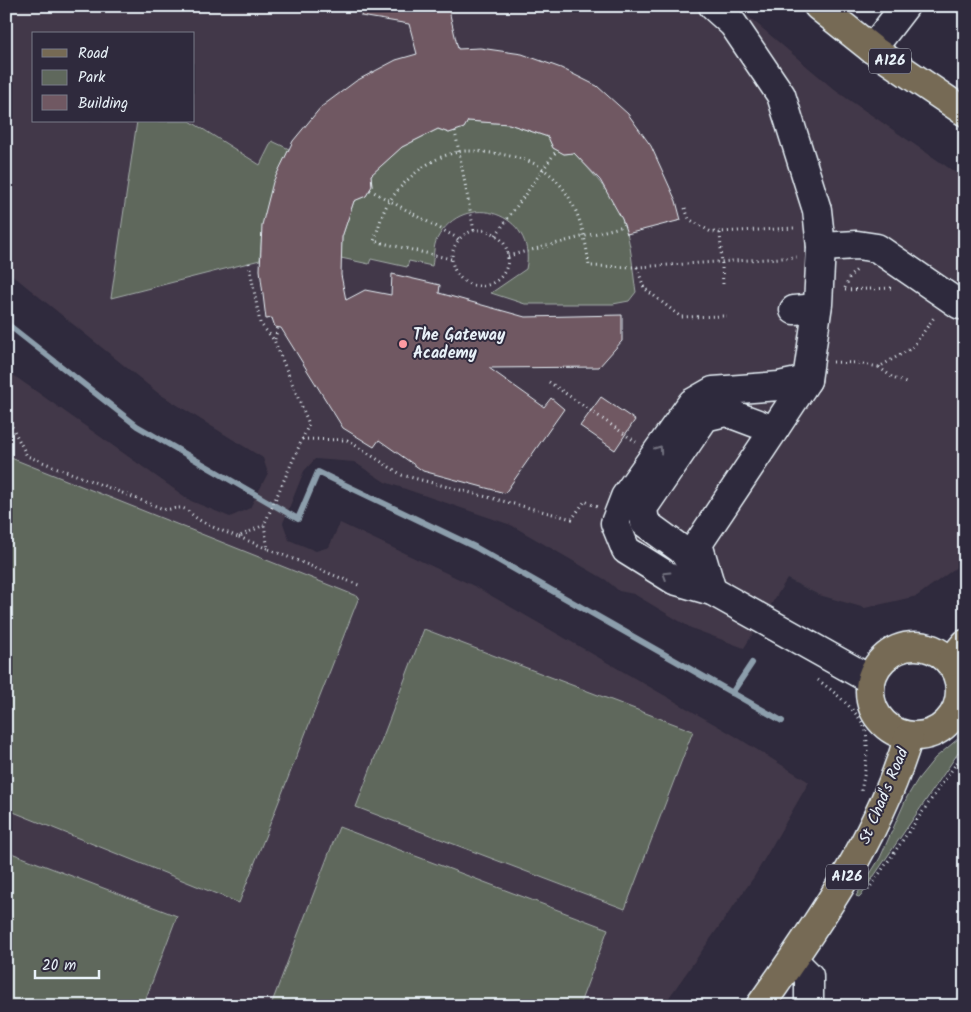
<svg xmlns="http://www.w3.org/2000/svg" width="971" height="1012" viewBox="0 0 971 1012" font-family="Kalam,sans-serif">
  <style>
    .built { fill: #423848; fill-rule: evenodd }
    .green { fill: #5f685c; stroke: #a4acaa }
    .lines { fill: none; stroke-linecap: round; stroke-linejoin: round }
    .stream { stroke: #8c9eac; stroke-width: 6 }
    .building { fill: #705862; stroke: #e8f1f8 }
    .minor-casing { stroke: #e8f1f8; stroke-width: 31 }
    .major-casing { stroke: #e8f1f8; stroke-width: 31 }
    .path { stroke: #e8f1f8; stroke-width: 3; stroke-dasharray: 1 4; stroke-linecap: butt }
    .minor { stroke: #2f2a3d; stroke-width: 28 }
    .major { stroke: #766a54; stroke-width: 28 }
    .oneway { stroke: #70707e }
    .poi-dot { fill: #ff9aa2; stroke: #2f2a3d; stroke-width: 2 }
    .labels { text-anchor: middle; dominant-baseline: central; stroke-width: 4; stroke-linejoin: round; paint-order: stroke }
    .shield { fill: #2f2a3d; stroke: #b0b5c0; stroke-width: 1 }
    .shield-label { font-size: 15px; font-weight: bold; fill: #e8f1f8 }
    .poi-label { font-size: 16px; font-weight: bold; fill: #e8f1f8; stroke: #2f2a3d; text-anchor: start }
    .street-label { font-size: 16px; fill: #e8f1f8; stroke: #2f2a3d }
  </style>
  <rect width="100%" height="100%" fill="#2f2a3d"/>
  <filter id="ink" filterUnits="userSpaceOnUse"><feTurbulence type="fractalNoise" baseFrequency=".02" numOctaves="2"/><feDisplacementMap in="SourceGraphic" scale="10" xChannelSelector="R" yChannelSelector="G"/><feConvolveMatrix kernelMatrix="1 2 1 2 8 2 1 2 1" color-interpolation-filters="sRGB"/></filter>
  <g filter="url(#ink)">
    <path class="built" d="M6,6H736L836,91L965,179V561L917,596L865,608L819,595L787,579L744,648L691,628L634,594L619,591L606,580L511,525L385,482L354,462L315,459L304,471L283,523L289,540L316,551L329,547L340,523L476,587L735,736L809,782L754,877L663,1006H6V370L191,501L230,517L250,508L268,473L263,458L158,393L6,270ZM34,34H194V121H34Z"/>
    <g class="green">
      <path d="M137,121H190L260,165L272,141L289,149C270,189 262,215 260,260L111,298Z"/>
      <path d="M468,121L509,124L548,137L553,148L564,154L574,153C593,173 611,193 622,219C632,241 632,269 636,292L629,301L613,304H525L491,293L526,269C538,214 464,188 437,239C433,246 434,258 432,266L409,261L407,267L371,259L369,264L341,258L342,237L354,201L366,196L372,186L371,175L402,147L438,129L449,133L464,128Z"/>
      <polygon points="6,456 359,597 239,903 6,809"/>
      <polygon points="424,629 693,731 625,909 356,807"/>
      <polygon points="965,733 965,743 861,895 859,897 856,896 880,858 907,797 918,779 935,758"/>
      <polygon points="339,827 608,929 579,1006 271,1005"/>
      <polygon points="6,851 177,916 143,1006 6,1006"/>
    </g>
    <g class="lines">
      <g class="stream">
        <polyline points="6,323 137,426 298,519 318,472 475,547 782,721"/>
        <polyline points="732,693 752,663"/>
      </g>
    </g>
    <g class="building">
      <polygon points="362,6 448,6 458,49 480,48 522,54 561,68 597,86 628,114 651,146 676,201 681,220 627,234 622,219 600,180 574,153 564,154 553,148 548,137 509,124 468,121 464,128 449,133 438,129 402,147 371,175 372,186 366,196 354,201 342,237 341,275 346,300 365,290 391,295 392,274 440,285 439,293 525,317 622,315 622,341 599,367 489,368 544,407 551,398 564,409 505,493 423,471 379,440 374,447 343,428 281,328 275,327 272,318 266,319 260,270 262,225 273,182 293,141 321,107 356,81 396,60 417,54 409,24 361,16"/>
      <polygon points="601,397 635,420 615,450 580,426"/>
    </g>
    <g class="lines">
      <g class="minor-casing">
        <g id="minor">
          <polyline points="713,6 733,24 781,95 817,210 821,247 818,304 807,380 774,430"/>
          <polyline points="872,49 905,6"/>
          <polyline points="821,247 857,245 877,248 960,305"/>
          <polyline points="794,310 817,308"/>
          <polyline points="807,380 779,386 713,391 692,403 625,497 615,523 626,550 674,580 712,591 871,680"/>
          <polygon points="726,412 774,430 698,544 712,591 682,550 645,523 643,508 705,417"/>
          <polyline points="793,960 809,976 809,1006"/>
        </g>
      </g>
      <g class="major-casing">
        <g id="major">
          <polyline points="818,6 872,49 965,112"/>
          <circle cx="915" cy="691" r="45"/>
          <polyline points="950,662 965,644"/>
          <path d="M760,1006C820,921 879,836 909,736"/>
        </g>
      </g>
      <g class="path">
        <polyline points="455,131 474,231"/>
        <polyline points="370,190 459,239"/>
        <polyline points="685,208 689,219 711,232 720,232"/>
        <circle cx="480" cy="258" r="28"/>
        <polyline points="496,235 557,150"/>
        <polyline points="508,256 624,226"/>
        <path d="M451,259L374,241C379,228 382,210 391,199C407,177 431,157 458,152C471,149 487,153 500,154C515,157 531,160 543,169C575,191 585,231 589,266L637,267L797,257"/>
        <polyline points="249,263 260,323 274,340 309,424 264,525 268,549 361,586"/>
        <polyline points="637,267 644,288 681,317 727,316"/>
        <polyline points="723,284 720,232 795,228"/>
        <polyline points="845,288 850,276 858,269"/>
        <polyline points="845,290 892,288"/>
        <polyline points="275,339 278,327"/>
        <polyline points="833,362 857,363 879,367 912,348 935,316"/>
        <polyline points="879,367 893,378 906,383"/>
        <polyline points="549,382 636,442"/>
        <path d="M6,395L9,397L6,415L27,456L166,510C190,504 185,512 201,521C213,528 226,532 238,537L264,525"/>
        <polyline points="302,439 347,440 402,475 572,519 585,501 597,507"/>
        <polyline points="239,537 268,549"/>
        <path d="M818,680C831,689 863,715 866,732C869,751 865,772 861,791"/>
        <polyline points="868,890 965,751"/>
      </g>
      <use href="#minor" class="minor"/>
      <use href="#major" class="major"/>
    </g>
    <defs><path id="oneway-chevron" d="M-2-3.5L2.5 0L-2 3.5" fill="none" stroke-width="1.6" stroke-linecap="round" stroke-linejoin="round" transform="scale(1.25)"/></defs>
    <g class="oneway">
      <use href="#oneway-chevron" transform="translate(659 449) rotate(-55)"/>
      <use href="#oneway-chevron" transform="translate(666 575) rotate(-148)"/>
    </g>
  </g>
  <circle class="poi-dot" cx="403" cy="344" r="5"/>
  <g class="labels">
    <g class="shield">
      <rect x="869" y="48.5" width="42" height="25" rx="4"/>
      <rect x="826" y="864.5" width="42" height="25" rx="4"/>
    </g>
    <g class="shield-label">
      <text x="890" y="61">A126</text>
      <text x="847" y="877">A126</text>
    </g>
    <g class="poi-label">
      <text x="413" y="335">The Gateway<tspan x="413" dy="18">Academy</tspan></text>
    </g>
    <g class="street-label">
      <text transform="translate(884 796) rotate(-67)">St Chad's Road</text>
    </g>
  </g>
  <rect width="971" height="1012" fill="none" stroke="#2f2a3d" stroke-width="25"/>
  <rect x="12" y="12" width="946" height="987" fill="none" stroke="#e8f1f8" stroke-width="2" filter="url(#ink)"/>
  <rect x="32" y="32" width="162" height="90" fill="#2f2a3d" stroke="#797a88"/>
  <rect x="42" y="49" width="25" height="8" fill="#766a54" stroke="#797a88"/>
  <text x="78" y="58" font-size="15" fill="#e8f1f8">Road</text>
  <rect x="42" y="70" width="25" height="15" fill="#5f685c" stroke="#797a88"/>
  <text x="78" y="82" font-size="15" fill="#e8f1f8">Park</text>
  <rect x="42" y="95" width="25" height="15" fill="#705862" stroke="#797a88"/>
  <text x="78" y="108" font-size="15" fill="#e8f1f8">Building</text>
  <path d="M35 970v8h64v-8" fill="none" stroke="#e8f1f8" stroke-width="2.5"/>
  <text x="42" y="970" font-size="15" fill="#e8f1f8" stroke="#2f2a3d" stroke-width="4" paint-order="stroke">20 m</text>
</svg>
